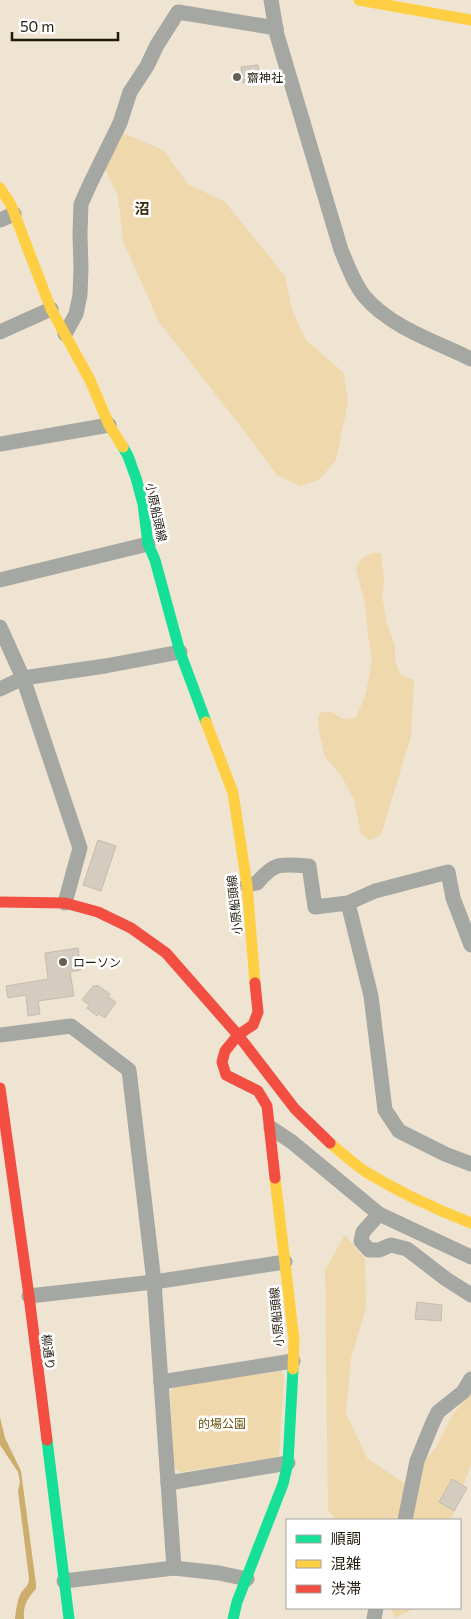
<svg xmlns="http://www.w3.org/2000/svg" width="471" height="1619" viewBox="0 0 471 1619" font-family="Commissioner,'Noto Sans JP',sans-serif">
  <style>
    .green { fill: #efd8ab }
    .water { fill: #ccad6b }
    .building { fill: #d4ccbe; stroke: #c4bcad }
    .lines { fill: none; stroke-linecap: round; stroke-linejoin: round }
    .street { stroke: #a5a7a3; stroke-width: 15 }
    .fast { stroke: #16e098; stroke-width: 11 }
    .slow { stroke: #ffcf43; stroke-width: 11 }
    .jam { stroke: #f24e42; stroke-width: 11 }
    .poi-dot { fill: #676051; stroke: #fff; stroke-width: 2 }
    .labels { text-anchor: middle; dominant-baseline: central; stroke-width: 5; stroke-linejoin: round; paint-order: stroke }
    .poi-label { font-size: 12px; fill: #1f190c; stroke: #fff; text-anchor: start }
    .street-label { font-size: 12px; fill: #1f190c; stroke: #fff }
    .park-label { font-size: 12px; fill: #6b500c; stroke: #fff }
    .quarter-label { font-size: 15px; font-weight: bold; fill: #3a2c0e; stroke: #fff }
  </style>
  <rect width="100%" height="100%" fill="#eee4d1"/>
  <g class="green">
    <polygon points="118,131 163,150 188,184 225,202 285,276 292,310 306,340 344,373 348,402 336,460 319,480 300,486 277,475 238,423 159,322 123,241 118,196 104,167 102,152 104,138"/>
    <polygon points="372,553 381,553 384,581 382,595 387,624 395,647 395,661 401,675 414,680 411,736 381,835 370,840 361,834 354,800 341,775 325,757 319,731 318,718 320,713 330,711 343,719 356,718 366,693 372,660 368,636 365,604 356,568 362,558"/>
    <polygon points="345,1235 365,1259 366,1307 351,1359 346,1413 367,1458 404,1483 435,1449 453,1414 471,1393 471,1464 451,1520 336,1520 328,1510 325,1270"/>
    <polygon points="281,1371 284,1376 279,1456 273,1458 181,1472 174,1467 170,1391 177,1385"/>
    <polygon points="390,1608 415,1608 395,1618"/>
  </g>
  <path class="water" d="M0,1417L5,1438L21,1471L36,1584V1589C27,1599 23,1605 24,1619H15C16,1611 17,1600 21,1593C25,1587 29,1586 29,1578L18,1491L20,1482L18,1472L0,1445Z"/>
  <g class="building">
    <polygon points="258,65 260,76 256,77 256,80 243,83 241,67"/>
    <polygon points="98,840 116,846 101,891 83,885"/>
    <polygon points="78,948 81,970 70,972 74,996 38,1001 40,1014 28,1016 26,995 8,998 6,986 48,979 45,953"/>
    <polygon points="94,985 96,987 97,985 110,994 108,997 116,1002 105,1018 99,1014 97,1016 87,1008 89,1005 82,1000"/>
    <polygon points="417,1302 442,1305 441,1321 415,1319"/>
    <polygon points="452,1479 467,1488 454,1511 439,1502"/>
  </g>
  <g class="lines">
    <g class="street">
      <path d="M271,0L277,35L341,250C348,266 354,284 365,297C390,327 437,342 471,359"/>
      <polyline points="0,220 14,214"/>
      <polyline points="0,332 51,309"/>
      <polyline points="65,334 76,314 80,295 81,268 80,234 81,204 90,184 120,123 130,92 147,66 157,45 178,12 276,28"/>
      <polyline points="0,444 109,425"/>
      <polyline points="0,580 148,544"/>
      <polyline points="0,627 23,678 80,848 65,903"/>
      <polyline points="0,689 23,678 105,666 180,652"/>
      <path d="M247,885L257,883C276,860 282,865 309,866L315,907L348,903L371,996L385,1110L399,1131L445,1154L471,1164"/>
      <polyline points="348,903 375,891 448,872 453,898 471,945"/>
      <polyline points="0,1035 71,1026 129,1070 154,1282 174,1568"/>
      <polyline points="271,1128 292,1142 379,1214 471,1257"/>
      <polyline points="379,1214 363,1232 361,1241 369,1250 379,1250 391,1245 407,1249 446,1279 471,1295"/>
      <polyline points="29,1296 154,1282 285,1262"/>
      <polyline points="161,1382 293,1361"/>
      <polyline points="168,1483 288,1463"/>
      <polyline points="405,1520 417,1461 433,1422 438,1412 463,1392 471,1379"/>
      <polyline points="64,1581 174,1568 219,1573 247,1579"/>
      <polyline points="374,1619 376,1608"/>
    </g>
    <g class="fast">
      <polyline points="123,447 128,456 136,478 143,504 148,544 155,560 180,652 206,722"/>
      <polyline points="47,1440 69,1619"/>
      <polyline points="233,1619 237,1602 283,1484 288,1463 293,1369"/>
    </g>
    <g class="slow">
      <polyline points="359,0 471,20"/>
      <polyline points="0,188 11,205 51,309 90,380 109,425 123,447"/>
      <polyline points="206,722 233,793 247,885 255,983"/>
      <path d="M330,1143C342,1153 354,1164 366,1172C399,1192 435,1209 471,1223"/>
      <polyline points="275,1178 294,1340 293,1369"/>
    </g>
    <g class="jam">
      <polyline points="0,902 65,903 98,912 131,928 166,953 238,1035 295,1109 330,1143"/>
      <polyline points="255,983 258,1012 253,1025 238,1035 225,1051 222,1062 226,1075 258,1091 267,1106 275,1178"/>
      <polyline points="0,1088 29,1296 47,1440"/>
    </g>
  </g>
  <g class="poi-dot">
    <circle cx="237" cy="77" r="5"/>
    <circle cx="63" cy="962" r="5"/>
  </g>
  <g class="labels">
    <g class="poi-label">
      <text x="247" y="77">齋神社</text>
      <text x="73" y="962">ローソン</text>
    </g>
    <g class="street-label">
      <text transform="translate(157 512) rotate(78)">小原船頭線</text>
      <text transform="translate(234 905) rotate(-96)">小原船頭線</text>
      <text transform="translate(276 1317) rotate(-95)">小原船頭線</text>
      <text transform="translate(49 1352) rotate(83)">柳通り</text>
    </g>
    <g class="park-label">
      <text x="222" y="1423">的場公園</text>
    </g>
    <g class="quarter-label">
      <text x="142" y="208">沼</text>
    </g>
  </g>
  <rect x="286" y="1519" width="175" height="90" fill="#ffffff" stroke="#a5a39e"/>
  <rect x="296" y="1535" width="25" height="8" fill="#16e098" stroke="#a5a39e"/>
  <text x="331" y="1544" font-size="15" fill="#1f190c">順調</text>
  <rect x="296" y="1560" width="25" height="8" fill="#ffcf43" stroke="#a5a39e"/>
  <text x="331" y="1569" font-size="15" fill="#1f190c">混雑</text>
  <rect x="296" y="1585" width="25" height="8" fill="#f24e42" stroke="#a5a39e"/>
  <text x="331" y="1594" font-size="15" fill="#1f190c">渋滞</text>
  <path d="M12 32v8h106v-8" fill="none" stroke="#1f190c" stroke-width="2.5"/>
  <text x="20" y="32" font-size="15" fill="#1f190c" stroke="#ffffff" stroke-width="4" paint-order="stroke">50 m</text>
</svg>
